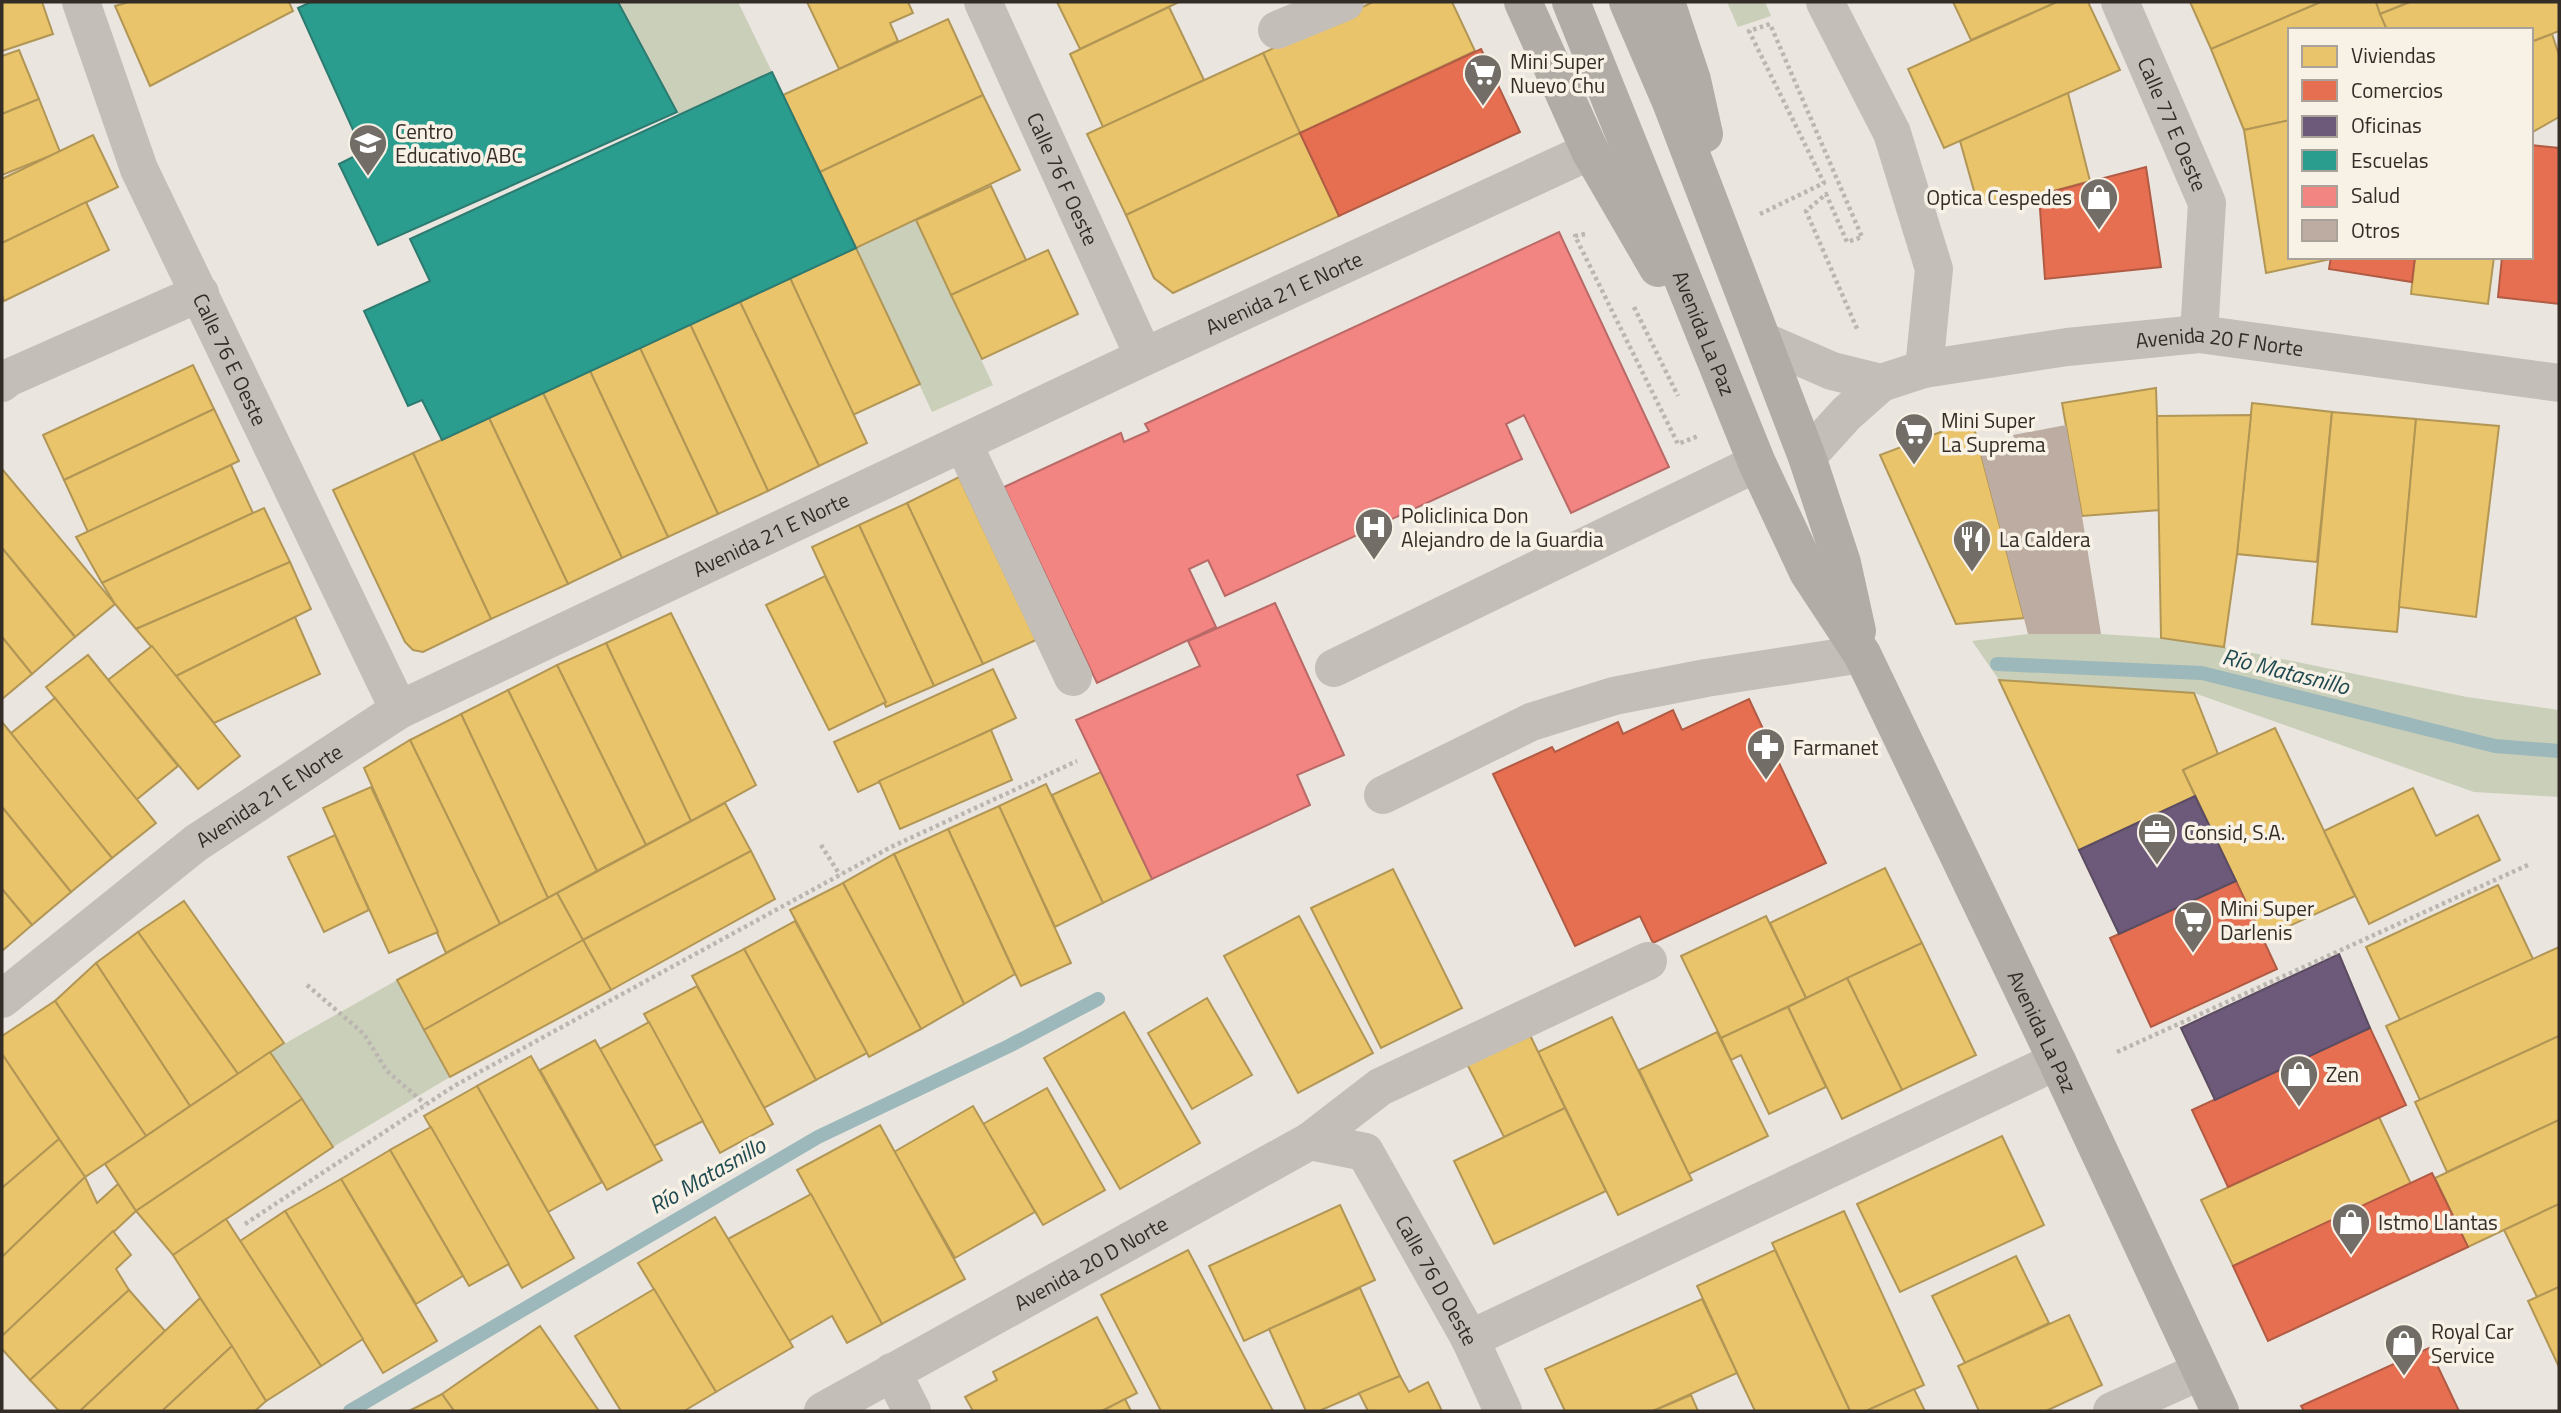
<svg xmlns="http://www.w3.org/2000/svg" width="2561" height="1413" viewBox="0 0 2561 1413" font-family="'Titillium Web',sans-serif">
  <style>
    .green { fill: #cacfba }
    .homes { fill: #e9c46a; stroke: #b29656; stroke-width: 2 }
    .shops { fill: #e76f51; stroke: #b15b44; stroke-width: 2 }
    .offices { fill: #6d597a; stroke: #5c4c61; stroke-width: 2 }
    .schools { fill: #2a9d8f; stroke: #2d7b70; stroke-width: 2 }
    .health { fill: #f28482; stroke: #b96a67; stroke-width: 2 }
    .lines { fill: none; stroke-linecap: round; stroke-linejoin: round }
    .stream { stroke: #9cb8ba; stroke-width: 14 }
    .building { fill: #bdaca1 }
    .path { stroke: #bcb6b0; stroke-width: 4.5; stroke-dasharray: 3.5 3.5; stroke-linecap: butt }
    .minor { stroke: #c3beb8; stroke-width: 38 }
    .major { stroke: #b2aca7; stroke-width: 38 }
    .labels { text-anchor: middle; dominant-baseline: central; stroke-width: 7; stroke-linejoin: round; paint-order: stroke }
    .poi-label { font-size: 21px; fill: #332c27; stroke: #f7f1e6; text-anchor: start }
    .street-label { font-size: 21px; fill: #332c27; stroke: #f7f1e6 }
    .water-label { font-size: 23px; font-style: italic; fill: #204a51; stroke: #f7f1e6 }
  </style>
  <rect width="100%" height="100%" fill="#eae6df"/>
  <g class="green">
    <polygon points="618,2 738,2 772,72 679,115"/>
    <polygon points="1727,2 1765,2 1771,16 1738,27"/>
    <polygon points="916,220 993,385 932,412 856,248"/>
    <polygon points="2028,634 2101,634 2161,638 2224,647 2467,697 2559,710 2559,797 2474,792 2194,693 1999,680 1972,641"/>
    <polygon points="397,980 450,1077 333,1147 270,1052"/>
  </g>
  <g class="homes">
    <polygon points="2,2 42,2 53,34 2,51"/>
    <polygon points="129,2 289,2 293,11 150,86 115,6"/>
    <polygon points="807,2 908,2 913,13 890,23 898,41 839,69"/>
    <polygon points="1057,2 1179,2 1080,49"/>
    <polygon points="1373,2 1452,2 1475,51 1300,133 1263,53"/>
    <polygon points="1953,2 2057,2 1971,40"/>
    <polygon points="2057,2 2088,2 2120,70 1944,148 1908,69"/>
    <polygon points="2190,2 2321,2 2211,49"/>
    <polygon points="2321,2 2376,2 2387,30 2290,30 2290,120 2244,130 2211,49"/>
    <polygon points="2376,2 2410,2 2380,14"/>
    <polygon points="2410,2 2559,2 2559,31 2531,42 2531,30 2387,30 2380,14"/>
    <polygon points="1169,7 1204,80 1103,127 1070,54"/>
    <polygon points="948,19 983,95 820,172 783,95"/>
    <polygon points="2552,34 2559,55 2559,117 2531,133 2531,42"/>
    <polygon points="19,50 39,99 2,114 2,56"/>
    <polygon points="1263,53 1300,133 1126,215 1087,134"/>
    <polygon points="2068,93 2090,181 2039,195 1978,205 1960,141"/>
    <polygon points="983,95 1020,170 856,248 820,172"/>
    <polygon points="39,99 60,152 2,175 2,114"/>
    <polygon points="2290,120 2290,257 2331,257 2331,259 2266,273 2244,130"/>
    <polygon points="1300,133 1339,216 1173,293 1154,278 1126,215"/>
    <polygon points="93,135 118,187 2,243 2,179"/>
    <polygon points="991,186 1026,260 951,295 916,220"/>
    <polygon points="86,202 109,250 4,301 2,295 2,243"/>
    <polygon points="856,248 920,384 853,415 790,278"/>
    <polygon points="1048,250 1078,314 982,359 951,295"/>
    <polygon points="2415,257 2494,257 2488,304 2411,294"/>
    <polygon points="790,278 867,443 819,466 740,302"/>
    <polygon points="740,302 819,466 768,491 690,324"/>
    <polygon points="690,324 768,491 718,514 640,348"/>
    <polygon points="640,348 718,514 668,537 590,371"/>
    <polygon points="193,365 214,409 64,480 43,435"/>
    <polygon points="590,371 668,537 622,558 543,393"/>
    <polygon points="2156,388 2160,510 2082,516 2062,403"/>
    <polygon points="543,393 622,558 568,584 489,418"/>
    <polygon points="2252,403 2332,412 2317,562 2237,554"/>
    <polygon points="214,409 239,461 88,532 64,480"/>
    <polygon points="2332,412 2416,419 2397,632 2312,624"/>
    <polygon points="2251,415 2237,554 2224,647 2161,638 2157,416"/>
    <polygon points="489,418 568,584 491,619 413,453"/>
    <polygon points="2416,419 2499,426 2476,617 2399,607"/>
    <polygon points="1972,420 2024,618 1956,624 1880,455"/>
    <polygon points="413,453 491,619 423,652 413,650 405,642 333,490"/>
    <polygon points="231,465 253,513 102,583 76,537"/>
    <polygon points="2,469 115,604 75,637 2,548"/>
    <polygon points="959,477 1036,640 983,664 907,503"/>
    <polygon points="907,503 983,664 934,686 859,525"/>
    <polygon points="264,508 290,562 136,629 115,604 102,583"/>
    <polygon points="859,525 934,686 886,707 812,547"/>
    <polygon points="2,548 75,637 32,674 2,637"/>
    <polygon points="290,562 311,609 176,676 136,629"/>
    <polygon points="825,576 886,702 829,730 766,605"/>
    <polygon points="671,613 756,785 691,821 606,643"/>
    <polygon points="295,617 320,674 214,723 176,676"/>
    <polygon points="2,637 32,674 2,699"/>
    <polygon points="606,643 691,821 646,845 557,665"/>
    <polygon points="152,646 240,756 198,789 108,680"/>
    <polygon points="88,655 178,766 136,800 46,687"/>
    <polygon points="557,665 646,845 597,871 508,690"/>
    <polygon points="993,669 1016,718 858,792 834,742"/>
    <polygon points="1999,680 2194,693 2218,754 2183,770 2195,796 2079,850"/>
    <polygon points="508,690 597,871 548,898 461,714"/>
    <polygon points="55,698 156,823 112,858 10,734"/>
    <polygon points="461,714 548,898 500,924 410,740"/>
    <polygon points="2,722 112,858 71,892 2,807"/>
    <polygon points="2275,728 2355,896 2263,938 2183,770"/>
    <polygon points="991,730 1012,780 900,829 879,781"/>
    <polygon points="410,740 500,924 446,953 364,768"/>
    <polygon points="1101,772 1152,879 1103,903 1052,795"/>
    <polygon points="1046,784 1103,903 1055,927 999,806"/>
    <polygon points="371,787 438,932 389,953 323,808"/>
    <polygon points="2413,788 2436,836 2478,815 2500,860 2369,924 2324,831"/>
    <polygon points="725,803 751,851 583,940 557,893"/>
    <polygon points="999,806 1071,963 1021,986 948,829"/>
    <polygon points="2,807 71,892 32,925 2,889"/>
    <polygon points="948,829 1015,974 964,1004 894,854"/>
    <polygon points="335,835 369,910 324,932 288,857"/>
    <polygon points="751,851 775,899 611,990 583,940"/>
    <polygon points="894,854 964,1004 921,1029 843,883"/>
    <polygon points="1885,868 1922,943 1806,998 1770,923"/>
    <polygon points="1393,869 1462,1008 1381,1048 1311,908"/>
    <polygon points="843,883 921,1029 869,1057 790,910"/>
    <polygon points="2498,885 2533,959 2400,1020 2366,947"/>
    <polygon points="2,889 32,925 2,951"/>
    <polygon points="557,893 583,940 424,1030 397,980"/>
    <polygon points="184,901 284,1043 238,1074 138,932"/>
    <polygon points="1299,916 1373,1053 1298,1093 1224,956"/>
    <polygon points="1766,916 1806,998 1721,1038 1681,956"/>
    <polygon points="795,921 867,1053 816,1080 744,949"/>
    <polygon points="138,932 238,1074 190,1106 96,963"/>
    <polygon points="583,940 611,990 450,1077 424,1030"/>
    <polygon points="1922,943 1976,1055 1902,1090 1847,978"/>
    <polygon points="2559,947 2559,1036 2420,1100 2386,1026"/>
    <polygon points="744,949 816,1080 764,1108 692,976"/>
    <polygon points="96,963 190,1106 146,1136 55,1001"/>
    <polygon points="1847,978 1902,1090 1842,1119 1788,1007"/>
    <polygon points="697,986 773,1124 720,1153 644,1014"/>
    <polygon points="1207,998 1252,1075 1192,1109 1148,1033"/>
    <polygon points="55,1001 146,1136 85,1177 2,1054 2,1036"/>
    <polygon points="1788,1007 1826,1087 1769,1114 1741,1055 1731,1060 1721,1038"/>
    <polygon points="1124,1012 1200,1143 1120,1189 1044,1058"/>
    <polygon points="1612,1017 1692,1180 1618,1215 1538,1052"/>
    <polygon points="649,1022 703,1121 654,1146 600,1049"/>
    <polygon points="1717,1032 1768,1136 1689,1174 1639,1070"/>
    <polygon points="1529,1033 1565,1108 1504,1137 1467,1064"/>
    <polygon points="2559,1036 2559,1120 2447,1172 2415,1102"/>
    <polygon points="595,1040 662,1160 607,1190 540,1070"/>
    <polygon points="270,1052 302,1099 136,1211 105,1164"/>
    <polygon points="2,1054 59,1139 2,1188"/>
    <polygon points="531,1056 602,1182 548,1212 477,1086"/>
    <polygon points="477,1086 574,1258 522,1288 424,1116"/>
    <polygon points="1047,1088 1105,1190 1043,1225 983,1124"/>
    <polygon points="302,1099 333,1147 173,1255 136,1211"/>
    <polygon points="973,1106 1035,1212 955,1258 894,1152"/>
    <polygon points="1565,1108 1606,1191 1494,1244 1454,1161"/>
    <polygon points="2379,1117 2411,1184 2233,1266 2201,1200"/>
    <polygon points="2559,1120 2559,1204 2468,1247 2435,1178"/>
    <polygon points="880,1125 965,1279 882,1324 797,1170"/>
    <polygon points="431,1127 509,1264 469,1286 390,1150"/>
    <polygon points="2002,1136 2044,1225 1900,1292 1857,1204"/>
    <polygon points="59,1139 85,1177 2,1257 2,1188"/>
    <polygon points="390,1150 463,1276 416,1304 341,1179"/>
    <polygon points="85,1177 97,1203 118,1184 136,1211 2,1336 2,1257"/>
    <polygon points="341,1179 437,1341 383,1373 285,1211"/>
    <polygon points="811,1194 882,1324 847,1343 832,1316 789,1341 728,1239"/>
    <polygon points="2559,1204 2559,1287 2537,1297 2504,1230"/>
    <polygon points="1340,1205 1375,1280 1244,1341 1209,1266"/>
    <polygon points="285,1211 363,1339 321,1366 240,1241"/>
    <polygon points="1844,1211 1924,1385 1866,1411 1850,1411 1772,1243"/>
    <polygon points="715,1217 793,1347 716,1392 638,1263"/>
    <polygon points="226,1219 321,1366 266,1401 173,1255"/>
    <polygon points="113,1231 131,1255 116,1269 129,1290 30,1380 2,1349 2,1336"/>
    <polygon points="1188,1250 1273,1411 1161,1411 1101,1295"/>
    <polygon points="1775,1250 1850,1411 1755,1411 1737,1373 1697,1286"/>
    <polygon points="2016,1256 2049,1323 1965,1363 1932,1296"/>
    <polygon points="2559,1287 2559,1367 2528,1301"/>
    <polygon points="1360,1288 1400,1376 1319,1411 1306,1411 1269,1329"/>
    <polygon points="654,1289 716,1392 684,1411 621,1411 575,1336"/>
    <polygon points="129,1290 165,1331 80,1411 59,1411 30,1380"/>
    <polygon points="200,1298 232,1346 162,1411 80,1411"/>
    <polygon points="1702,1299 1737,1373 1653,1411 1565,1411 1545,1369"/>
    <polygon points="2069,1315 2102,1385 2046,1411 1979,1411 1958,1366"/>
    <polygon points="1097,1317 1137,1393 1102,1411 973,1411 965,1397 997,1380 993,1372"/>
    <polygon points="540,1326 599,1411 454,1411 442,1394"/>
    <polygon points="232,1346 266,1401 255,1411 162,1411"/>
    <polygon points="1400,1376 1409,1392 1428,1382 1442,1411 1368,1411 1359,1393"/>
    <polygon points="1914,1389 1925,1411 1866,1411"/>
    <polygon points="442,1394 454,1411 409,1411"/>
    <polygon points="1691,1395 1698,1411 1653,1411"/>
    <polygon points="1125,1399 1131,1411 1102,1411"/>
  </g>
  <g class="shops">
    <polygon points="1481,49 1520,132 1339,216 1300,133"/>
    <polygon points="2531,145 2559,148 2559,304 2498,297 2502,257 2531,257"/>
    <polygon points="2146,167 2161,267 2045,279 2039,195"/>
    <polygon points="2331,257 2415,257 2412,282 2329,269"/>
    <polygon points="1749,699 1826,863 1653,943 1640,916 1575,946 1493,774 1552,747 1555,752 1618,722 1623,734 1673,710 1682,730"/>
    <polygon points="2236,881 2277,969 2151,1027 2110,938"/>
    <polygon points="2370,1028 2406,1105 2228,1187 2192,1110"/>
    <polygon points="2432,1173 2468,1247 2268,1341 2233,1266"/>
    <polygon points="2429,1348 2459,1411 2304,1411 2301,1406"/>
  </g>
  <g class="offices">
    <polygon points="2195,796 2236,881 2119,934 2079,850"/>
    <polygon points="2339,954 2370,1028 2215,1100 2181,1028"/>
  </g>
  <g class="schools">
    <polygon points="311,2 618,2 677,112 378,245 339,164 363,152 298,8"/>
    <polygon points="772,72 856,248 442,440 422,400 408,406 364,311 430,281 410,239"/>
  </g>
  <g class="health">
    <polygon points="1559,232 1669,467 1571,513 1524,415 1506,424 1522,459 1225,596 1208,560 1189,569 1216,627 1097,683 1004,487 1121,433 1124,442 1149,431 1145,424"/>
    <polygon points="1275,603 1344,755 1297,775 1310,805 1152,879 1076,720 1200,666 1188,641"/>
  </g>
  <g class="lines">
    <g class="stream">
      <polyline points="1997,664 2202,673 2495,746 2559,751"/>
      <polyline points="350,1411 818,1137 1009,1046 1098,999"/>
    </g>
  </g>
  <polygon class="building" points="2066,425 2082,516 2101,634 2028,634 1981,455 2017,446 2013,435"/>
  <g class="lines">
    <g class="path">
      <polyline points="1760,214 1824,183 1749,31 1770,24 1862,237 1847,242 1826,194 1806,211 1858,331"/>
      <polyline points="1585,234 1575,236 1678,444 1698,436"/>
      <polyline points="1634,307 1678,396"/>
      <polyline points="821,845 840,875"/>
      <polyline points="307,985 364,1034 387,1071 425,1104"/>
      <polyline points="2117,1052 2530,864"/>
      <polyline points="245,1224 454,1086 891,847 1077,761"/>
    </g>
    <g class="minor">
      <path id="s1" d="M81,2L139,169L399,710"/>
      <path id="s2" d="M983,2L1144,357"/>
      <polyline points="1825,2 1892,133 1934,269 1924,369"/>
      <path id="s3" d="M2120,2L2207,203L2199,334"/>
      <polyline points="1277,30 1345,2"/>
      <polyline points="1763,341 1832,371 1881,383"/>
      <polyline points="2,383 8,378 200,293"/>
      <polyline points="963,443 1073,677"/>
      <path id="s4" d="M1807,457L1846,414L1881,383L1924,369L2067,347L2199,334L2559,383"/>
      <polyline points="1334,668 1757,463"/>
      <polyline points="1383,795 1531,722 1614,696 1706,678 1862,654"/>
      <path id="s5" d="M2,999L196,843L399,710L1144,357L1590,151"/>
      <polyline points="1310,1141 1380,1087 1648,961"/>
      <polyline points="1470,1339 2057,1061"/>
      <polyline points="892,1372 912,1411"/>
      <path id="s6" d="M823,1411L1310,1141L1365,1152L1470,1339L1503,1411"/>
      <polyline points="2112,1411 2201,1371"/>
    </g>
    <g class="major">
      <polyline points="1523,2 1590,151 1658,268"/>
      <path id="s7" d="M1571,2L1757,463L1808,572L1862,654L1875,681L2057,1061L2220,1411"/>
      <polyline points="1628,2 1671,102 1807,457 1842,563 1857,631"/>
      <polyline points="1666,2 1692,80 1704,134"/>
    </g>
  </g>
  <defs>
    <g id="supermarket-pin" transform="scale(2.0125)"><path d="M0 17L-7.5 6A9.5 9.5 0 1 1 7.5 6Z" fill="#736d67" stroke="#f7f1e6"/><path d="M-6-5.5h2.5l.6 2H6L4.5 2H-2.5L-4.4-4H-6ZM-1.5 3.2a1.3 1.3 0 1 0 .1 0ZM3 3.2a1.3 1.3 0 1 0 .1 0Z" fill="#fff"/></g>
    <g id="school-pin" transform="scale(2.0125)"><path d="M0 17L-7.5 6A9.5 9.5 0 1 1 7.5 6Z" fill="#736d67" stroke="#f7f1e6"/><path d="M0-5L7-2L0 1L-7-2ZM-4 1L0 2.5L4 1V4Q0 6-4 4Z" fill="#fff"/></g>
    <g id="shop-pin" transform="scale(2.0125)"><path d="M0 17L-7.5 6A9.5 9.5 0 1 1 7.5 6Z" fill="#736d67" stroke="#f7f1e6"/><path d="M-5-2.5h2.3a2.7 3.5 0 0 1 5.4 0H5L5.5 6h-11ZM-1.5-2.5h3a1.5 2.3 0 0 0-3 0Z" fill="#fff"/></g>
    <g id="hospital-pin" transform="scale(2.0125)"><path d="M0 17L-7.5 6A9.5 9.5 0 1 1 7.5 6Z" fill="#736d67" stroke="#f7f1e6"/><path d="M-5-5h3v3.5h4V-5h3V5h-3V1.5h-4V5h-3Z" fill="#fff"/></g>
    <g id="restaurant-pin" transform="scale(2.0125)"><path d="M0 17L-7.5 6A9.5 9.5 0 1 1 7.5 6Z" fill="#736d67" stroke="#f7f1e6"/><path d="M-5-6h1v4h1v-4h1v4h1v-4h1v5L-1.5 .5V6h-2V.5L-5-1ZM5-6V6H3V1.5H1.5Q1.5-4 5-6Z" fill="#fff"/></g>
    <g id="pharmacy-pin" transform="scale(2.0125)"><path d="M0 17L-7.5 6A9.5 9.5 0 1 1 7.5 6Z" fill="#736d67" stroke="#f7f1e6"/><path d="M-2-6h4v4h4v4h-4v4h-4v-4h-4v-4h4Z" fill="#fff"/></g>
    <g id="office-pin" transform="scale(2.0125)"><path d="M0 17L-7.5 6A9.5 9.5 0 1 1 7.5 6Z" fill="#736d67" stroke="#f7f1e6"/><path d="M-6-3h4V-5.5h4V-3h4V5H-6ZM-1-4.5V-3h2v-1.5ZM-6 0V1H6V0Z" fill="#fff"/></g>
  </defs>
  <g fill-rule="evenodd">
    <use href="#supermarket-pin" x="1483" y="73"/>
    <use href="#school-pin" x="368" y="143"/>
    <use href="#shop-pin" x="2099" y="197"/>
    <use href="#supermarket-pin" x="1914" y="432"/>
    <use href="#hospital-pin" x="1374" y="527"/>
    <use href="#restaurant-pin" x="1972" y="539"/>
    <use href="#pharmacy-pin" x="1766" y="747"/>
    <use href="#office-pin" x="2157" y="832"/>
    <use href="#supermarket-pin" x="2193" y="920"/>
    <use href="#shop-pin" x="2299" y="1074"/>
    <use href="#shop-pin" x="2351" y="1222"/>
    <use href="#shop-pin" x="2404" y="1343"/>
  </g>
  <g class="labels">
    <g class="poi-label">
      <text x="1510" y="61">Mini Super<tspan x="1510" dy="24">Nuevo Chu</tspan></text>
      <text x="395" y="131">Centro<tspan x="395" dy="24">Educativo ABC</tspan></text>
      <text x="2072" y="197" text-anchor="end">Optica Cespedes</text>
      <text x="1941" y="420">Mini Super<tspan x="1941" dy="24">La Suprema</tspan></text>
      <text x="1401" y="515">Policlinica Don<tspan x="1401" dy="24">Alejandro de la Guardia</tspan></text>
      <text x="1999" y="539">La Caldera</text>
      <text x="1793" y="747">Farmanet</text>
      <text x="2184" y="832">Consid, S.A.</text>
      <text x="2220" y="908">Mini Super<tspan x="2220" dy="24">Darlenis</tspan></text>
      <text x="2326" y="1074">Zen</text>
      <text x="2378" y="1222">Istmo Llantas</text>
      <text x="2431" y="1331">Royal Car<tspan x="2431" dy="24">Service</tspan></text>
    </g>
    <g class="street-label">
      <text stroke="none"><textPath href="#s3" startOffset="133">Calle 77 E Oeste</textPath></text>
      <text stroke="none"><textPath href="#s2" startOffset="194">Calle 76 F Oeste</textPath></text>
      <text stroke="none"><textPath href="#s5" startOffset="1470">Avenida 21 E Norte</textPath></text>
      <text stroke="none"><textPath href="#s7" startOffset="357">Avenida La Paz</textPath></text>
      <text stroke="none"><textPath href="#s4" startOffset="448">Avenida 20 F Norte</textPath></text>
      <text stroke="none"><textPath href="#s1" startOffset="388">Calle 76 E Oeste</textPath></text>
      <text stroke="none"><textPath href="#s5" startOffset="903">Avenida 21 E Norte</textPath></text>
      <text stroke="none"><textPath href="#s5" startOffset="336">Avenida 21 E Norte</textPath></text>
      <text stroke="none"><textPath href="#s7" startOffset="1134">Avenida La Paz</textPath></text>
      <text stroke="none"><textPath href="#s6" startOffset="306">Avenida 20 D Norte</textPath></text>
      <text stroke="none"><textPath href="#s6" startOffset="760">Calle 76 D Oeste</textPath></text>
    </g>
    <g class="water-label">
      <text transform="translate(2286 671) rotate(14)">Río Matasnillo</text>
      <text transform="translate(707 1175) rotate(-30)">Río Matasnillo</text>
    </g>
  </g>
  <rect width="2561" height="1413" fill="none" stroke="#332c27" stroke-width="7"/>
  <rect x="2288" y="28" width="245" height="231" fill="#f7f1e6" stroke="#a9a29a" stroke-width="2"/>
  <rect x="2302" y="46" width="35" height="21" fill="#e9c46a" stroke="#a9a29a" stroke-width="2"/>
  <text x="2351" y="63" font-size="21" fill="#332c27">Viviendas</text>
  <rect x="2302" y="80" width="35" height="21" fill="#e76f51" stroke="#a9a29a" stroke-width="2"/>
  <text x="2351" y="98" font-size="21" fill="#332c27">Comercios</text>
  <rect x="2302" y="116" width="35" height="21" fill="#6d597a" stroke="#a9a29a" stroke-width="2"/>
  <text x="2351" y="133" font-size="21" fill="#332c27">Oficinas</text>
  <rect x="2302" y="150" width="35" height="21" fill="#2a9d8f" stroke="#a9a29a" stroke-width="2"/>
  <text x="2351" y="168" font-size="21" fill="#332c27">Escuelas</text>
  <rect x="2302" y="186" width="35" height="21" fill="#f28482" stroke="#a9a29a" stroke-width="2"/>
  <text x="2351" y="203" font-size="21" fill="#332c27">Salud</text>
  <rect x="2302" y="220" width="35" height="21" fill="#bdaca1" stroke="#a9a29a" stroke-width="2"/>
  <text x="2351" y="238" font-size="21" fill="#332c27">Otros</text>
</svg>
